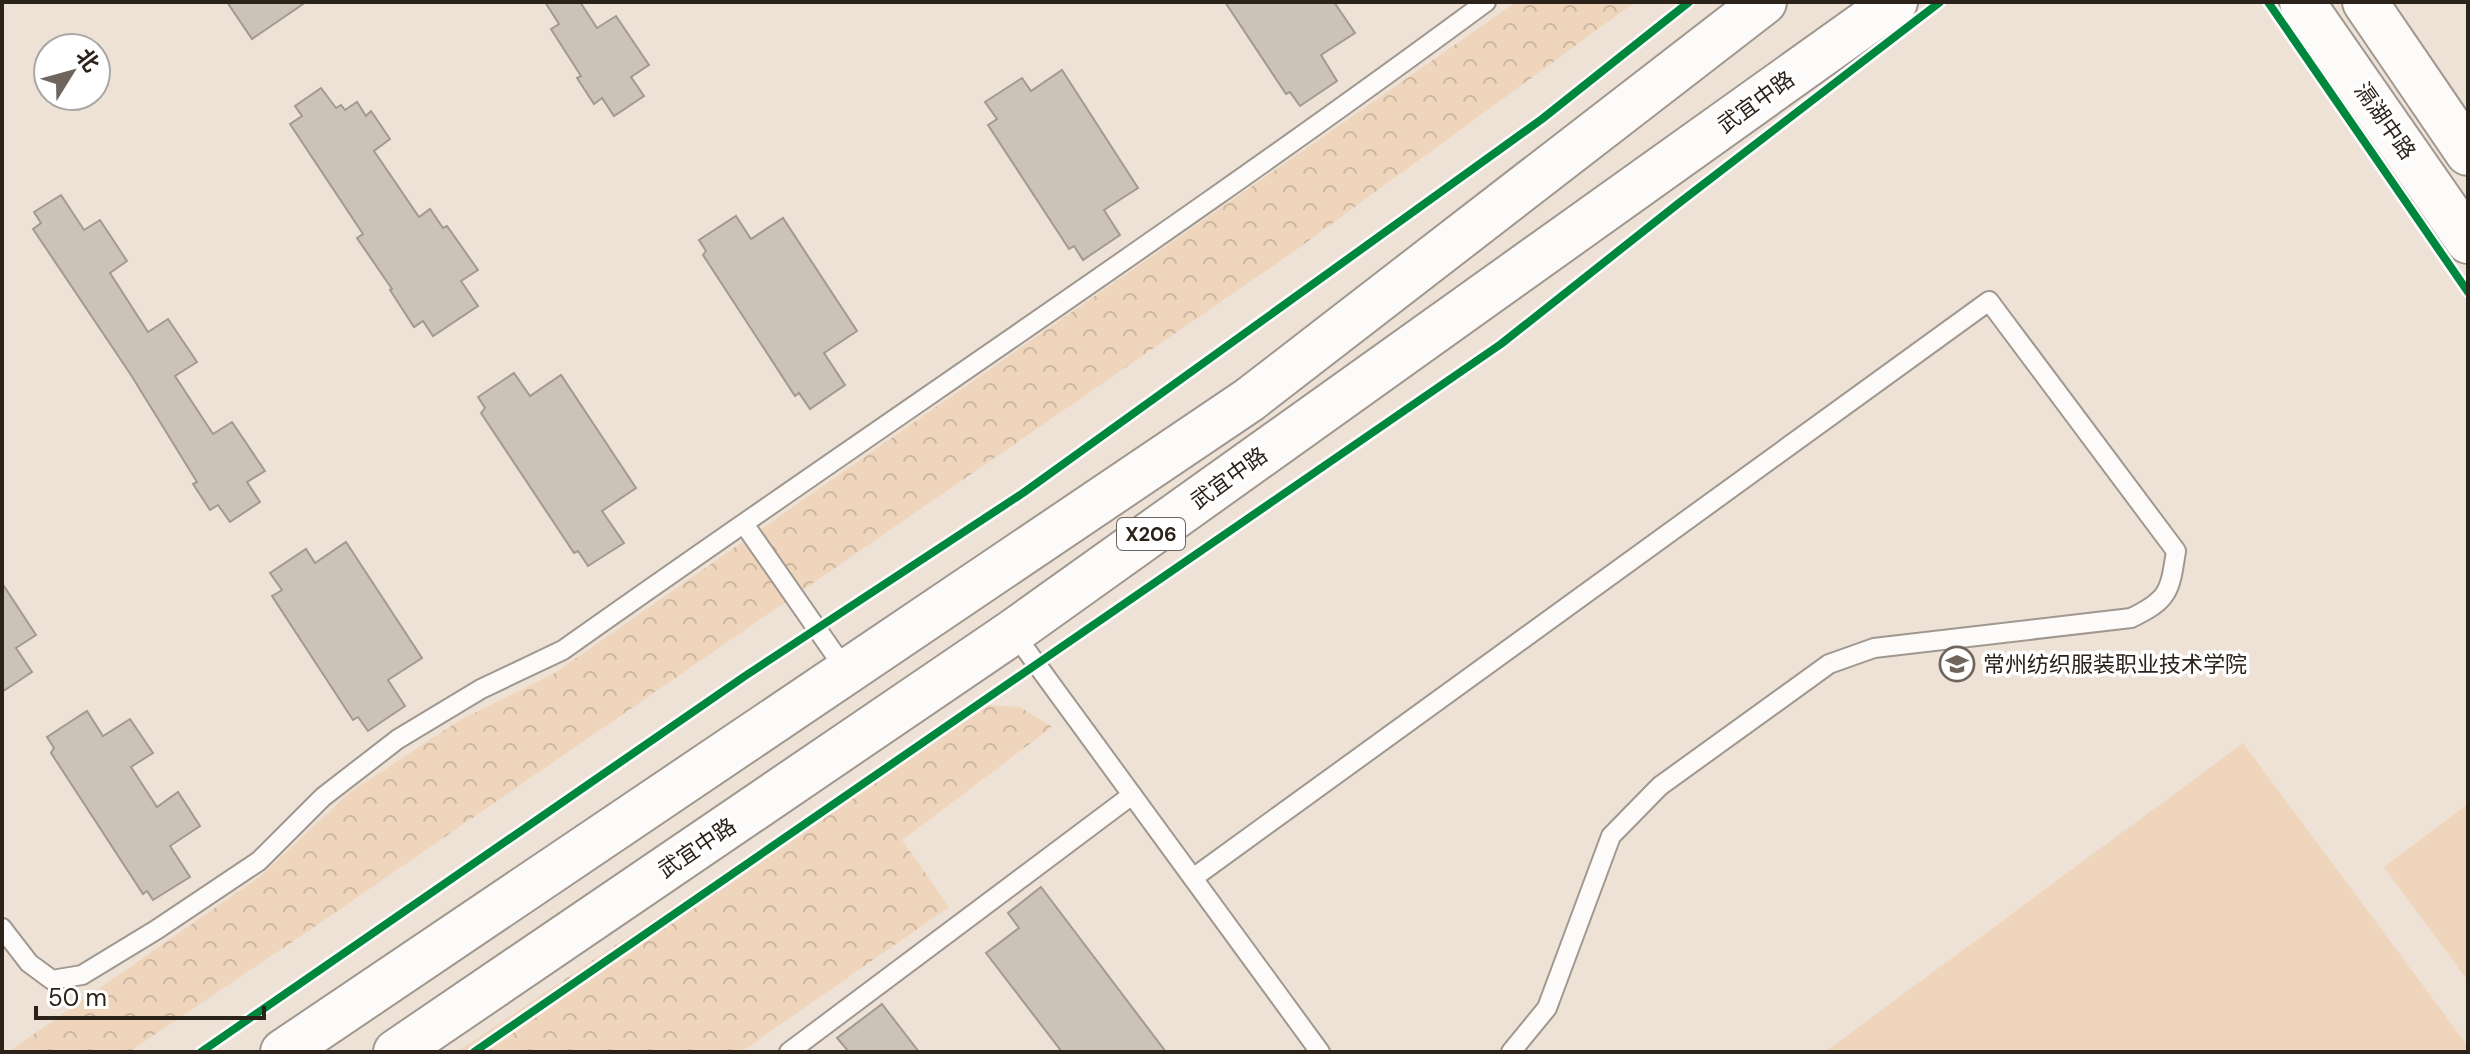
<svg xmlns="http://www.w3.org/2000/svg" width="2470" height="1054" viewBox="0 0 2470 1054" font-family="'DM Sans','Noto Sans SC',sans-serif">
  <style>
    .park { fill: url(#park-crowns) }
    .garden { fill: #efd5bc }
    .building { fill: #cbc2b8; stroke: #a39991; stroke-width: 2 }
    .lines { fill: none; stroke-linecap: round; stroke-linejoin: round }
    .service-casing { stroke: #a0978e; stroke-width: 22 }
    .secondary-casing { stroke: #a0978e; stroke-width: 48 }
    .primary-casing { stroke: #a0978e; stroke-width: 48 }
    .service { stroke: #fcfbf9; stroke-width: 18 }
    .secondary { stroke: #fcfbf9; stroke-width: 44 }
    .primary { stroke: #fcfbf9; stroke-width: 44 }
    .cycleway-casing { stroke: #fff; stroke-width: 13 }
    .cycleway { stroke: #00873e; stroke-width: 8 }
    .labels { text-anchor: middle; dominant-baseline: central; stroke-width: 7; stroke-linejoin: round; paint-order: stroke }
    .shield { fill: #fff; stroke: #6b645f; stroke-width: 2 }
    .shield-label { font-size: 20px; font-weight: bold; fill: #2b221a }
    .street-label { font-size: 22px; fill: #2b221a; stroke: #fff }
    .poi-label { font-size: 22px; fill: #2b221a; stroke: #fff; text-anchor: start }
  </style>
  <defs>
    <pattern id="park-crowns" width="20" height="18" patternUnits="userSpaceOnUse" patternTransform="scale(2)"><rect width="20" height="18" fill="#efd5bc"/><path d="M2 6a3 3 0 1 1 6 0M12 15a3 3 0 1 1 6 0" fill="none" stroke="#cdb7a1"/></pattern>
  </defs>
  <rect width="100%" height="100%" fill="#eee2d6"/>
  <g class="park">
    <polygon points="1516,2 1635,2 1296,250 304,934 129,1052 8,1052 262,875 349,793 460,720 555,673"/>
    <polygon points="971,704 1020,707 1052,727 902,840 949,907 741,1052 457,1052"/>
  </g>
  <g class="garden">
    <polygon points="2243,743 2468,1046 2468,1052 1825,1052"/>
    <polygon points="2468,804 2468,981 2384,867"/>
  </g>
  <g class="building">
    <polygon points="227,2 306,2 252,39"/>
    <polygon points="545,2 580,2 597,28 616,16 649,65 631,77 644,96 614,116 602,98 594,104 577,78 581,76 551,29 559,24"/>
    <polygon points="1225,2 1334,2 1355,33 1321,55 1337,81 1300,106 1290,92 1286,94"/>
    <polygon points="1062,70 1138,188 1104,210 1120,235 1083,260 1074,246 1069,249 988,125 997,119 985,102 1022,78 1031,91"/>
    <polygon points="321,88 336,108 341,105 345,110 357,102 366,116 371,111 390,139 374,151 419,217 430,209 443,228 447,226 478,270 461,281 478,306 433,336 423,321 414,327 390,290 392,289 357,238 363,234 290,124 302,116 295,106"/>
    <polygon points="61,195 84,230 100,220 127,261 110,273 148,332 168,319 197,362 175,376 213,434 232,422 265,471 247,482 260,502 230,522 218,505 210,510 193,484 197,482 131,375 33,229 41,223 34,212"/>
    <polygon points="736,216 751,239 783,218 857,331 824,353 845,385 810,409 799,393 795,396 703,255 706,251 699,240"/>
    <polygon points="514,373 530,396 561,375 636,488 602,511 624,543 588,566 578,551 574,553 481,413 485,408 478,397"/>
    <polygon points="346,542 422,658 388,680 405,706 368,731 358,717 353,720 272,596 282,590 270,573 306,549 315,563"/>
    <polygon points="2,583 36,635 16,648 32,672 2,692"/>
    <polygon points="87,711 103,736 130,719 153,753 131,767 157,807 178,792 200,826 170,846 190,877 153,900 147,891 143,894 51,753 54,748 47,737"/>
    <polygon points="1041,887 1166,1052 1062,1052 986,953 1019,928 1008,913"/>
    <polygon points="882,1004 919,1052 849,1052 837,1038"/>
  </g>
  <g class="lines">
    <g class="service-casing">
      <g id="service">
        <polyline points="744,524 847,672"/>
        <polyline points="1013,632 1320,1052"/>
        <path d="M1193,878L1989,301L2176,551C2170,591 2169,600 2131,618L1874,648L1829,664L1660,786L1611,836L1547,1008L1511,1052"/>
        <path d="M2,928L29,963L52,980L82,975L156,930L259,861L323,797L398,739L481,689L563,650C869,433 1183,226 1486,2"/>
        <polyline points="789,1052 1132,795"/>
      </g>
    </g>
    <g class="secondary-casing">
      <g id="secondary">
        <polyline points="2302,2 2468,241"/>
        <polyline points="2365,2 2468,153"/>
      </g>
    </g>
    <g class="primary-casing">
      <g id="primary">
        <polyline points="283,1052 1249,400 1764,2"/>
        <polyline points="396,1052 1013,632 1895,2"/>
      </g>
    </g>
    <use href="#service" class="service"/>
    <use href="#secondary" class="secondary"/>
    <use href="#primary" class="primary"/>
    <g class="cycleway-casing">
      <g id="cycleway">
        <polyline points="2268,2 2468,292"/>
        <polyline points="201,1052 745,676 1023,493 1542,119 1689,2"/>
        <polyline points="474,1052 1501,344 1679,203 1940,2"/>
      </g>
    </g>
    <use href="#cycleway" class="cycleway"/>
  </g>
  <defs>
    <g id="university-ring" transform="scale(1.8)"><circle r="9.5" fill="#fff" stroke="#6f655c" stroke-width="1.5"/><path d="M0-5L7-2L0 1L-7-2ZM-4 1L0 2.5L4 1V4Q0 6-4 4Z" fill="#6f655c"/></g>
  </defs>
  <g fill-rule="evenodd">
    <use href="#university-ring" x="1957" y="664"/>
  </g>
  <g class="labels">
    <rect class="shield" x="1117" y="518" width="68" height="32" rx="6"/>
    <g class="shield-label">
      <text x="1151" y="534">X206</text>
    </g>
    <g class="street-label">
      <text transform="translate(1756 102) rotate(-36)">武宜中路</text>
      <text transform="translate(2385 121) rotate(55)">滆湖中路</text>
      <text transform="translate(1229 478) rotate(-36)">武宜中路</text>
      <text transform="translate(697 848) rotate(-34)">武宜中路</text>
    </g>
    <g class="poi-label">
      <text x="1983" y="664">常州纺织服装职业技术学院</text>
    </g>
  </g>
  <rect width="2470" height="1054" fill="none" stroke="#2b221a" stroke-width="8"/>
  <g transform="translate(72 72) rotate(53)"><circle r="38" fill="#ffffff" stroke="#aaa7a3" stroke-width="2"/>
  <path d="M0-6L14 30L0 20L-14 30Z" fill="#6f655c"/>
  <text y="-12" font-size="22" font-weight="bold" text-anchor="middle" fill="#2b221a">北</text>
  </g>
  <path d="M36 1006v12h228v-12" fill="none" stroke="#2b221a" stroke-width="4"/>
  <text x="48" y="1006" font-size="24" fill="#2b221a" stroke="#ffffff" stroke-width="6" paint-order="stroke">50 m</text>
</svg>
